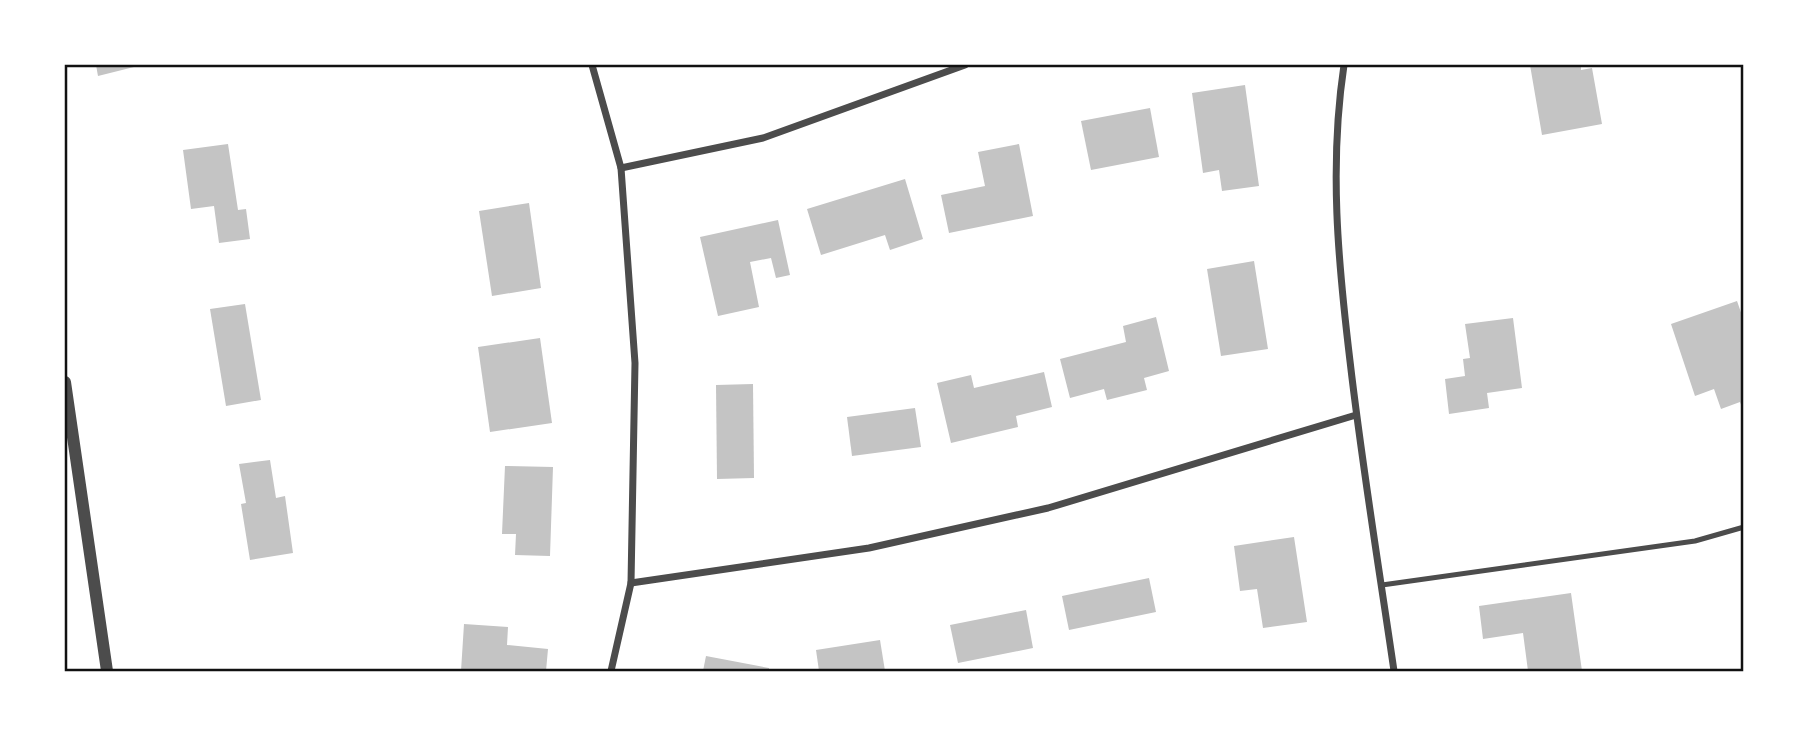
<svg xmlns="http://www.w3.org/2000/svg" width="1809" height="736" viewBox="0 0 1809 736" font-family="Commissioner,sans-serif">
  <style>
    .building { fill: #c4c4c4 }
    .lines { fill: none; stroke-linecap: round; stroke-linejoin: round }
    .service { stroke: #4c4c4c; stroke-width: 5 }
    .minor { stroke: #4c4c4c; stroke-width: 7 }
    .tertiary { stroke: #4c4c4c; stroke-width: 12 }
    .neatline { fill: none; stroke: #111; stroke-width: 2.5 }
  </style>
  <rect width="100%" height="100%" fill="#fff"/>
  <g class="building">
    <polygon points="96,65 138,65 138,66 98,76"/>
    <polygon points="1530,65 1581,65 1581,70 1592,68 1602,124 1542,135"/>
    <polygon points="1245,85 1259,186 1222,191 1219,170 1203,173 1192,93"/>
    <polygon points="1150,108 1159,157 1091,170 1081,121"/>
    <polygon points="228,144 238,210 246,209 250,239 219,243 214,206 191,209 183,150"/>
    <polygon points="1019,144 1033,216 949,233 941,195 985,186 978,152"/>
    <polygon points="905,179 923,239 890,250 885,235 821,255 807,209"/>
    <polygon points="529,203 541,288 492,296 479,211"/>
    <polygon points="778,220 790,275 776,278 771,258 750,262 759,307 718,316 700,237"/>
    <polygon points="1254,261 1268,349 1221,356 1207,269"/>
    <polygon points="1737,301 1744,321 1744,412 1740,402 1721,409 1714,389 1695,396 1671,324"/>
    <polygon points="245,304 261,400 226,406 210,309"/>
    <polygon points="1156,317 1169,371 1144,378 1147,390 1107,400 1104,389 1070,398 1060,359 1126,342 1123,326"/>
    <polygon points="1513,318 1522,388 1487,393 1489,408 1449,414 1445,379 1465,376 1463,359 1470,358 1465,324"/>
    <polygon points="540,338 552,423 490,432 478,347"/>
    <polygon points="1044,372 1052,407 1016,416 1018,427 951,443 937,383 971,375 974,388"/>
    <polygon points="753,384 754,478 717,479 716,385"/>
    <polygon points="915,408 921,447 852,456 847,417"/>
    <polygon points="270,460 276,498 285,496 293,553 250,560 241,504 246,503 239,464"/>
    <polygon points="505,466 553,467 550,556 515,555 516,534 502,534"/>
    <polygon points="1294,537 1307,622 1263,628 1257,589 1240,591 1234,546"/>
    <polygon points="1149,578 1156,612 1069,630 1062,596"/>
    <polygon points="1571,593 1582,671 1528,671 1523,633 1483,639 1479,606"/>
    <polygon points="1026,610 1033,648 958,663 950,625"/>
    <polygon points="464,624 508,627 507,645 548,649 546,671 461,671"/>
    <polygon points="880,640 885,671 819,671 816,650"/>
    <polygon points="706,656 769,668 769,671 703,671"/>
  </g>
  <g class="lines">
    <polyline class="service" points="1382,585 1695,541 1744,527"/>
    <g class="minor">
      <polyline points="592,65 621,168 635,363 631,583 611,671"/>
      <path d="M1344,65C1329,165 1338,261 1350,361C1362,465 1379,568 1394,671"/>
      <polyline points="621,168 763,138 965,65"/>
      <polyline points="631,583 869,548 1048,508 1356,415"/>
    </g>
    <polyline class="tertiary" points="65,382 107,671"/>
  </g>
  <rect width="1809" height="736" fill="none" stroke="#ffffff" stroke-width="133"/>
  <rect x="66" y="66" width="1676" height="604" class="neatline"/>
</svg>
